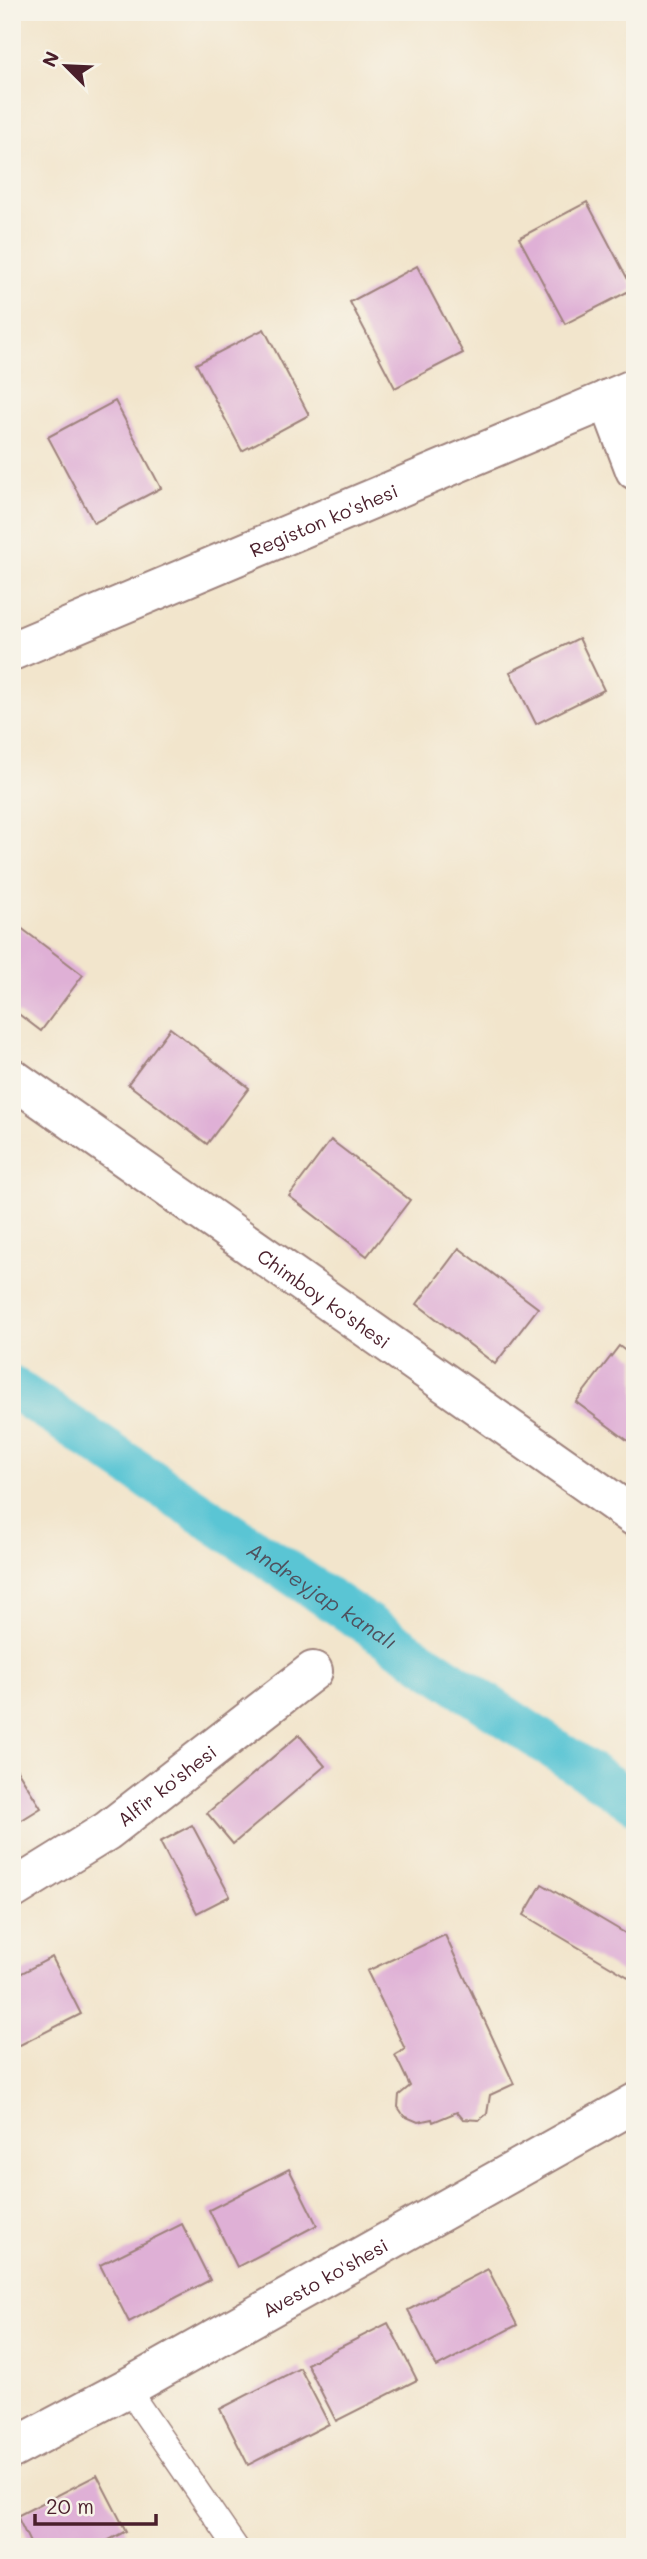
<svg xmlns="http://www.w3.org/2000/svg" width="647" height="2559" viewBox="0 0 647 2559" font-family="Mali,sans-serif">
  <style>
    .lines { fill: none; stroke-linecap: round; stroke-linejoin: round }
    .canal { stroke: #5ac5d4; stroke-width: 42 }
    .building { fill: #dfb0d6 }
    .service-casing { stroke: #9e827c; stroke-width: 26 }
    .minor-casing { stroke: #9e827c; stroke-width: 42 }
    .tertiary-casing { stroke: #9e827c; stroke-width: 42 }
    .service { stroke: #fff; stroke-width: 23 }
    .minor { stroke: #fff; stroke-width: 38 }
    .tertiary { stroke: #fff; stroke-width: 38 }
    .labels { text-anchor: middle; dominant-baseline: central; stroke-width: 6; stroke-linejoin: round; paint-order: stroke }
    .street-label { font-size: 19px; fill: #4a1f2b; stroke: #f7f3e8 }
    .water-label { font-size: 21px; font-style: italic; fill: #4f515e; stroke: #f7f3e8 }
  </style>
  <rect width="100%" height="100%" fill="#f7f3e8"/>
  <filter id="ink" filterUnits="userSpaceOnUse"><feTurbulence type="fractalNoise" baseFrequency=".0143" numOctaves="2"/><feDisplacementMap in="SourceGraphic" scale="14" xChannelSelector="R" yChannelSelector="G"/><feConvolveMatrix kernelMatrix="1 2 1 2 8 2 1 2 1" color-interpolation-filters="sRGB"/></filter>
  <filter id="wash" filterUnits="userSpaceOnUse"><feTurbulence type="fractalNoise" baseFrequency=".00686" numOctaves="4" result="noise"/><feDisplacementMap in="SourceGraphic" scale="28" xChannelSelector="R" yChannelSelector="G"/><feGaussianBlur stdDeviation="1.57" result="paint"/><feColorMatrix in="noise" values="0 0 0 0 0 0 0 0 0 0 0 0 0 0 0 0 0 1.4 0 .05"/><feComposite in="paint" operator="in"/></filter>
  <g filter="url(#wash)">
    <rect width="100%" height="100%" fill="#f2e5cc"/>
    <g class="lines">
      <path class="canal" id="s1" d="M12,1387L635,1803"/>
    </g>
    <g id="blocks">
      <g class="building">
        <polygon points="587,202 633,289 565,324 519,238"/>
        <polygon points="417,266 463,353 395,388 350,302"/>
        <polygon points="264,329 309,415 242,451 196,364"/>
        <polygon points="115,401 161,488 94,523 48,437"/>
        <polygon points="579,638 604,690 536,724 510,672"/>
        <polygon points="12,921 83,975 41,1031 12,1009"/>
        <polygon points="170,1028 249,1088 207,1144 128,1084"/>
        <polygon points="331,1140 410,1200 367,1256 289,1196"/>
        <polygon points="459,1248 538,1308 495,1364 417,1304"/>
        <polygon points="619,1346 635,1358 635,1446 576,1402"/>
        <polygon points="299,1735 325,1766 233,1844 207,1813"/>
        <polygon points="12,1762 41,1808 12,1826"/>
        <polygon points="192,1825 230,1896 197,1913 160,1842"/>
        <polygon points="542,1884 635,1939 635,1981 524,1915"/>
        <polygon points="445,1935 514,2084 490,2095 487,2114 479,2120 463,2119 457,2112 433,2122 432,2119 418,2122 404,2116 398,2107 399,2095 410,2086 395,2055 405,2049 367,1971"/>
        <polygon points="52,1957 81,2014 12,2049 12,1978"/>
        <polygon points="289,2169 317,2225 237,2267 209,2210"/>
        <polygon points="182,2224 210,2280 129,2322 100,2265"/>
        <polygon points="488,2269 517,2325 437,2367 408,2310"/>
        <polygon points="388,2323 417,2380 336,2421 307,2364"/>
        <polygon points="300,2368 329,2424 248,2465 220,2409"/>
        <polygon points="97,2475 126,2531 96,2547 32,2547 17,2516"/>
      </g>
    </g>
  </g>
  <g filter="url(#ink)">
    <use href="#blocks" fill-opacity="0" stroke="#9e827c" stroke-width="2"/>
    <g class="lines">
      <g class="service-casing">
        <polyline id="service" points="127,2388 236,2547"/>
      </g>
      <g class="minor-casing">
        <g id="minor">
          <polyline points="608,399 635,470"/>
          <path id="s2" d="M12,1078L635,1517"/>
          <path id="s3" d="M12,1890L107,1831L313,1671"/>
          <path id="s4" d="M12,2449L127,2388L635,2103"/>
        </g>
      </g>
      <g class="tertiary-casing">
        <g id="tertiary">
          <path id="s5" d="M12,651L635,388"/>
        </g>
      </g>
      <use href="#service" class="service"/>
      <use href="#minor" class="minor"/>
      <use href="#tertiary" class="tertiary"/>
    </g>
  </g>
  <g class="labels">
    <g class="street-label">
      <text stroke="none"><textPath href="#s5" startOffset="338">Registon ko'shesi</textPath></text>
      <text stroke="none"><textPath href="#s2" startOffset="382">Chimboy ko'shesi</textPath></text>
      <text stroke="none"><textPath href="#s3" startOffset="187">Alfir ko'shesi</textPath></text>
      <text stroke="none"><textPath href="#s4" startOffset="357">Avesto ko'shesi</textPath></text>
    </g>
    <g class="water-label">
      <text stroke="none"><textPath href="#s1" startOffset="374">Andreyjap kanalı</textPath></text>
    </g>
  </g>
  <rect width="647" height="2559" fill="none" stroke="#f7f3e8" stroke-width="42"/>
  <g transform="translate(66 66) rotate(294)" stroke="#f7f3e8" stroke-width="5" paint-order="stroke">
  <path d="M0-5L12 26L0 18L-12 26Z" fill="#4a1f2b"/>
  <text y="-10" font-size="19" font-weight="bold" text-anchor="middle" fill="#4a1f2b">N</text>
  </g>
  <path d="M35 2514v10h121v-10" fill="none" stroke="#4a1f2b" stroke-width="3.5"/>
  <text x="46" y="2514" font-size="21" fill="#4a1f2b" stroke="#f7f3e8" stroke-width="5" paint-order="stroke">20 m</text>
</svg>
